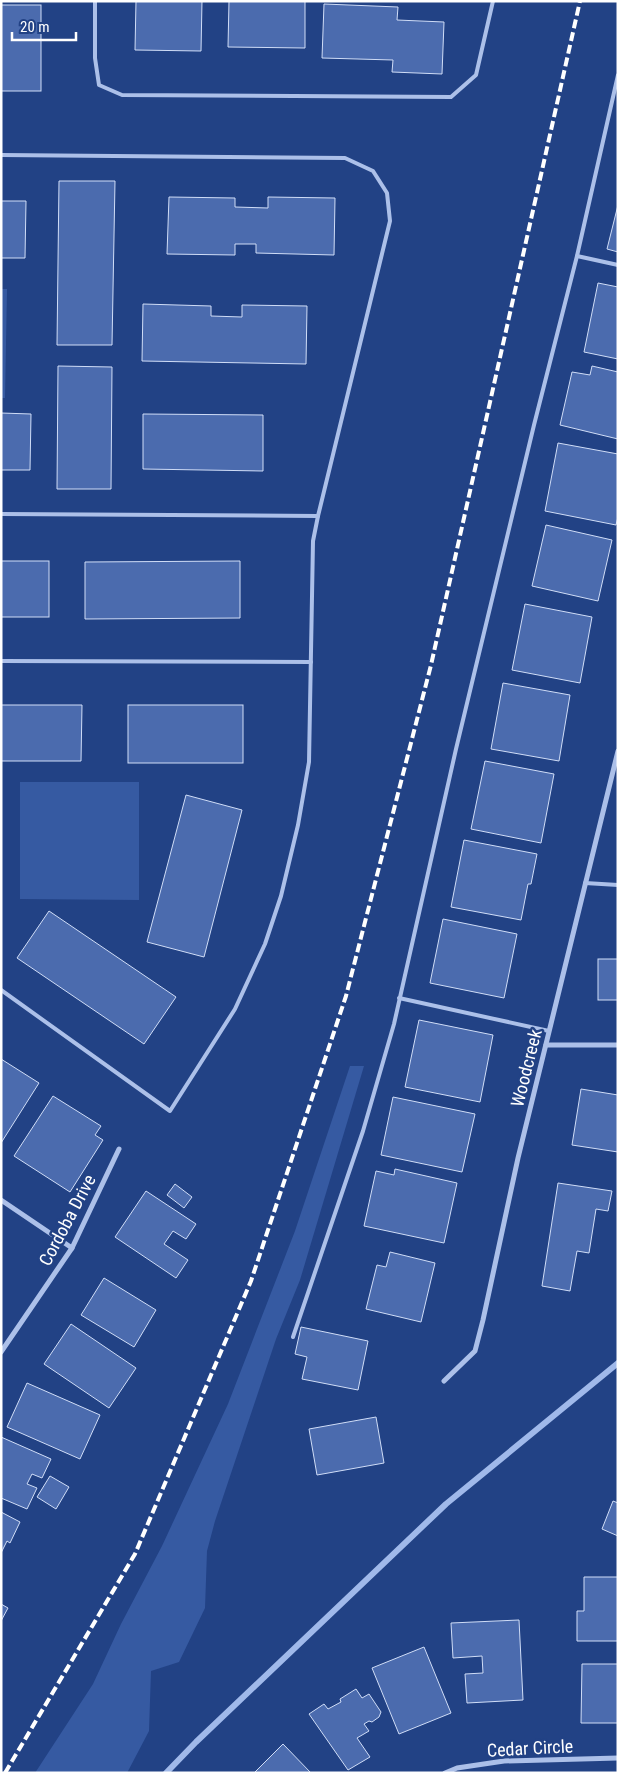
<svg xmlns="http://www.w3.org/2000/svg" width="619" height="1774" viewBox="0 0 619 1774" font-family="'Roboto Condensed',sans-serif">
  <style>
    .green { fill: #365aa2 }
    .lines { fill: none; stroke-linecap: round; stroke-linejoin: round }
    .stream { stroke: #a0b9ea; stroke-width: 6 }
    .building { fill: #4b6bae; stroke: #d0ddf7 }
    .service { stroke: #acc0e9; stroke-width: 4 }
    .minor { stroke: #acc0e9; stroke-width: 5 }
    .rail { stroke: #fff; stroke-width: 4; stroke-dasharray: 9 4; stroke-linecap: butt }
    .labels { text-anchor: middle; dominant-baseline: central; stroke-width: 5; stroke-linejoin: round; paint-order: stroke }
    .street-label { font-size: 18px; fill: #fff; stroke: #224285 }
  </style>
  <rect width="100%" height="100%" fill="#224285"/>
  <g class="green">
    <polygon points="1,289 7,289 5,398 1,398"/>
    <polygon points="20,782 139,782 139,900 20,899"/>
    <polygon points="350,1066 364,1066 300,1280 276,1339 215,1521 207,1551 205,1608 179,1662 151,1671 149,1731 127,1773 35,1773 93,1684 121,1624 162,1546 228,1404 295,1231"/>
  </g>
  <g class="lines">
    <polyline class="stream" points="166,1773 196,1742 446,1504 618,1363"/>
  </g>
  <g class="building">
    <polygon points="136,1 202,1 201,51 135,50"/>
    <polygon points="229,1 305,1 305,48 228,47"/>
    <polygon points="324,4 398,7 397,20 444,22 442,74 392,72 393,60 322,58"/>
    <rect x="1" y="5" width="40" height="86"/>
    <polygon points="59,181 115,181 112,345 57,345"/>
    <polygon points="169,197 235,198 235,207 268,208 268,197 335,198 334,255 256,253 256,244 235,244 235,255 167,254"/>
    <polygon points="1,201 26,201 25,258 1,258"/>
    <polygon points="618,205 618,252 607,249"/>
    <polygon points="598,283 618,287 618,359 584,352"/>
    <polygon points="143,304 211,306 211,316 242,317 242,305 307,306 306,364 142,361"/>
    <polygon points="58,366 112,367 111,489 57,489"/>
    <polygon points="592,366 618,372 618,439 560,425 572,372 590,375"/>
    <polygon points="1,413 31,414 30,470 1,470"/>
    <polygon points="143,414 263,415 263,471 143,469"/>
    <polygon points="558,443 618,454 618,517 616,525 545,511"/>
    <polygon points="546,525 612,540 598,601 532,586"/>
    <rect x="1" y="561" width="48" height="56"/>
    <polygon points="240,561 240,618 85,619 85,562"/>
    <polygon points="525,604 592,617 580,683 512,670"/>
    <polygon points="503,683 570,695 559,761 491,749"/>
    <polygon points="1,705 82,705 81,761 1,761"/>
    <rect x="128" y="705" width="115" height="58"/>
    <polygon points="485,761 554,774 541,843 471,829"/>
    <polygon points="186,795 242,810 204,957 147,942"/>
    <polygon points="464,840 537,854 531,884 528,884 521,920 451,907"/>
    <polygon points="49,911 176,997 144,1044 17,958"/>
    <polygon points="443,919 517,934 504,998 430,983"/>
    <rect x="598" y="959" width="20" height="41"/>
    <polygon points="419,1020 493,1035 480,1102 405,1087"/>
    <polygon points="1,1059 39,1083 1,1143"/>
    <polygon points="581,1089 618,1095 618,1152 572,1145"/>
    <polygon points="53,1096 101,1126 95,1135 103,1140 70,1192 14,1156"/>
    <polygon points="393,1097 475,1114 462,1172 381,1155"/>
    <polygon points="395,1169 457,1183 444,1243 364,1226 376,1171 394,1175"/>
    <polygon points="558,1183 612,1191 608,1211 596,1209 589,1253 577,1251 570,1291 542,1286"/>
    <polygon points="175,1184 192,1197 184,1208 167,1195"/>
    <polygon points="146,1191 196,1224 186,1239 173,1231 164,1244 188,1260 176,1278 115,1237"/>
    <polygon points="390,1252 435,1263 421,1322 366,1309 377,1265 386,1267"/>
    <polygon points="104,1278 156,1310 134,1347 81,1315"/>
    <polygon points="71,1324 136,1368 109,1408 44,1364"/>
    <polygon points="301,1327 368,1341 358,1390 302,1379 307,1357 295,1354"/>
    <polygon points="27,1383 100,1415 80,1459 7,1427"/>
    <polygon points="376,1417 384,1463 317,1475 309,1429"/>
    <polygon points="1,1437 51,1459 42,1478 32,1474 27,1484 37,1488 27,1509 1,1498"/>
    <polygon points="50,1476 69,1487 56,1509 37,1497"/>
    <polygon points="613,1501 618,1503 618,1536 602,1529"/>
    <polygon points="1,1512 20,1522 10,1543 7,1541 1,1553"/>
    <polygon points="584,1577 618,1577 618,1641 577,1641 577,1611 584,1611"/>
    <polygon points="1,1604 8,1608 1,1621"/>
    <polygon points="519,1620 523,1700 467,1703 465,1674 483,1673 482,1656 453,1658 451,1623"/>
    <polygon points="424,1647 451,1713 399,1734 372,1668"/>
    <polygon points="582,1664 618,1664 618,1723 581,1723"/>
    <polygon points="356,1689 362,1698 369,1694 381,1712 379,1717 372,1722 369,1721 364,1724 369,1731 357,1738 370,1757 348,1770 309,1714 324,1704 328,1709 341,1702 340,1699"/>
    <polygon points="283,1744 311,1773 254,1773"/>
  </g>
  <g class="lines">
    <g class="service">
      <polyline points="95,1 95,58 99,85 122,95 451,97 476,75 493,1"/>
      <polyline points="1,155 345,158 373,171 387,193 390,221 318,516 313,541 309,762 298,825 281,896 265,944 235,1009 170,1111 1,990"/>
      <polyline points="577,256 618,265"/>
      <polyline points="1,514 318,516"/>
      <polyline points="1,661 311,662"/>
      <polyline points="585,883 618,885"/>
      <polyline points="399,998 549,1031"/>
      <polyline points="293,1337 363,1131 394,1024 456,749 534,425 577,256 618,75"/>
    </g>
    <g class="minor">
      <polyline points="546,1045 618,1045"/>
      <polyline points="1,1200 72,1248"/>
      <polyline points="1,1352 72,1248 119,1149"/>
      <polyline points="444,1381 475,1351 483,1320 518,1158 618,751"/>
      <polyline points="445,1773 457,1768 504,1761 618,1758"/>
    </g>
    <polyline class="rail" points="5,1773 135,1554 251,1281 346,996 431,665 580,1"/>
  </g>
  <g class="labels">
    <g class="street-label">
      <text transform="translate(526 1068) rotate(-76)">Woodcreek</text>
      <text transform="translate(67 1220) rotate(-62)">Cordoba Drive</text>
      <text transform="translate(530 1748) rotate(-3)">Cedar Circle</text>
    </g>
  </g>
  <rect width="619" height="1774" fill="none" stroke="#ffffff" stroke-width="5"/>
  <path d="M12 32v8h64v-8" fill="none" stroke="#ffffff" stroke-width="2.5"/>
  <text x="20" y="32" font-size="15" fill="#ffffff" stroke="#224285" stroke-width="4" paint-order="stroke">20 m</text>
</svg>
